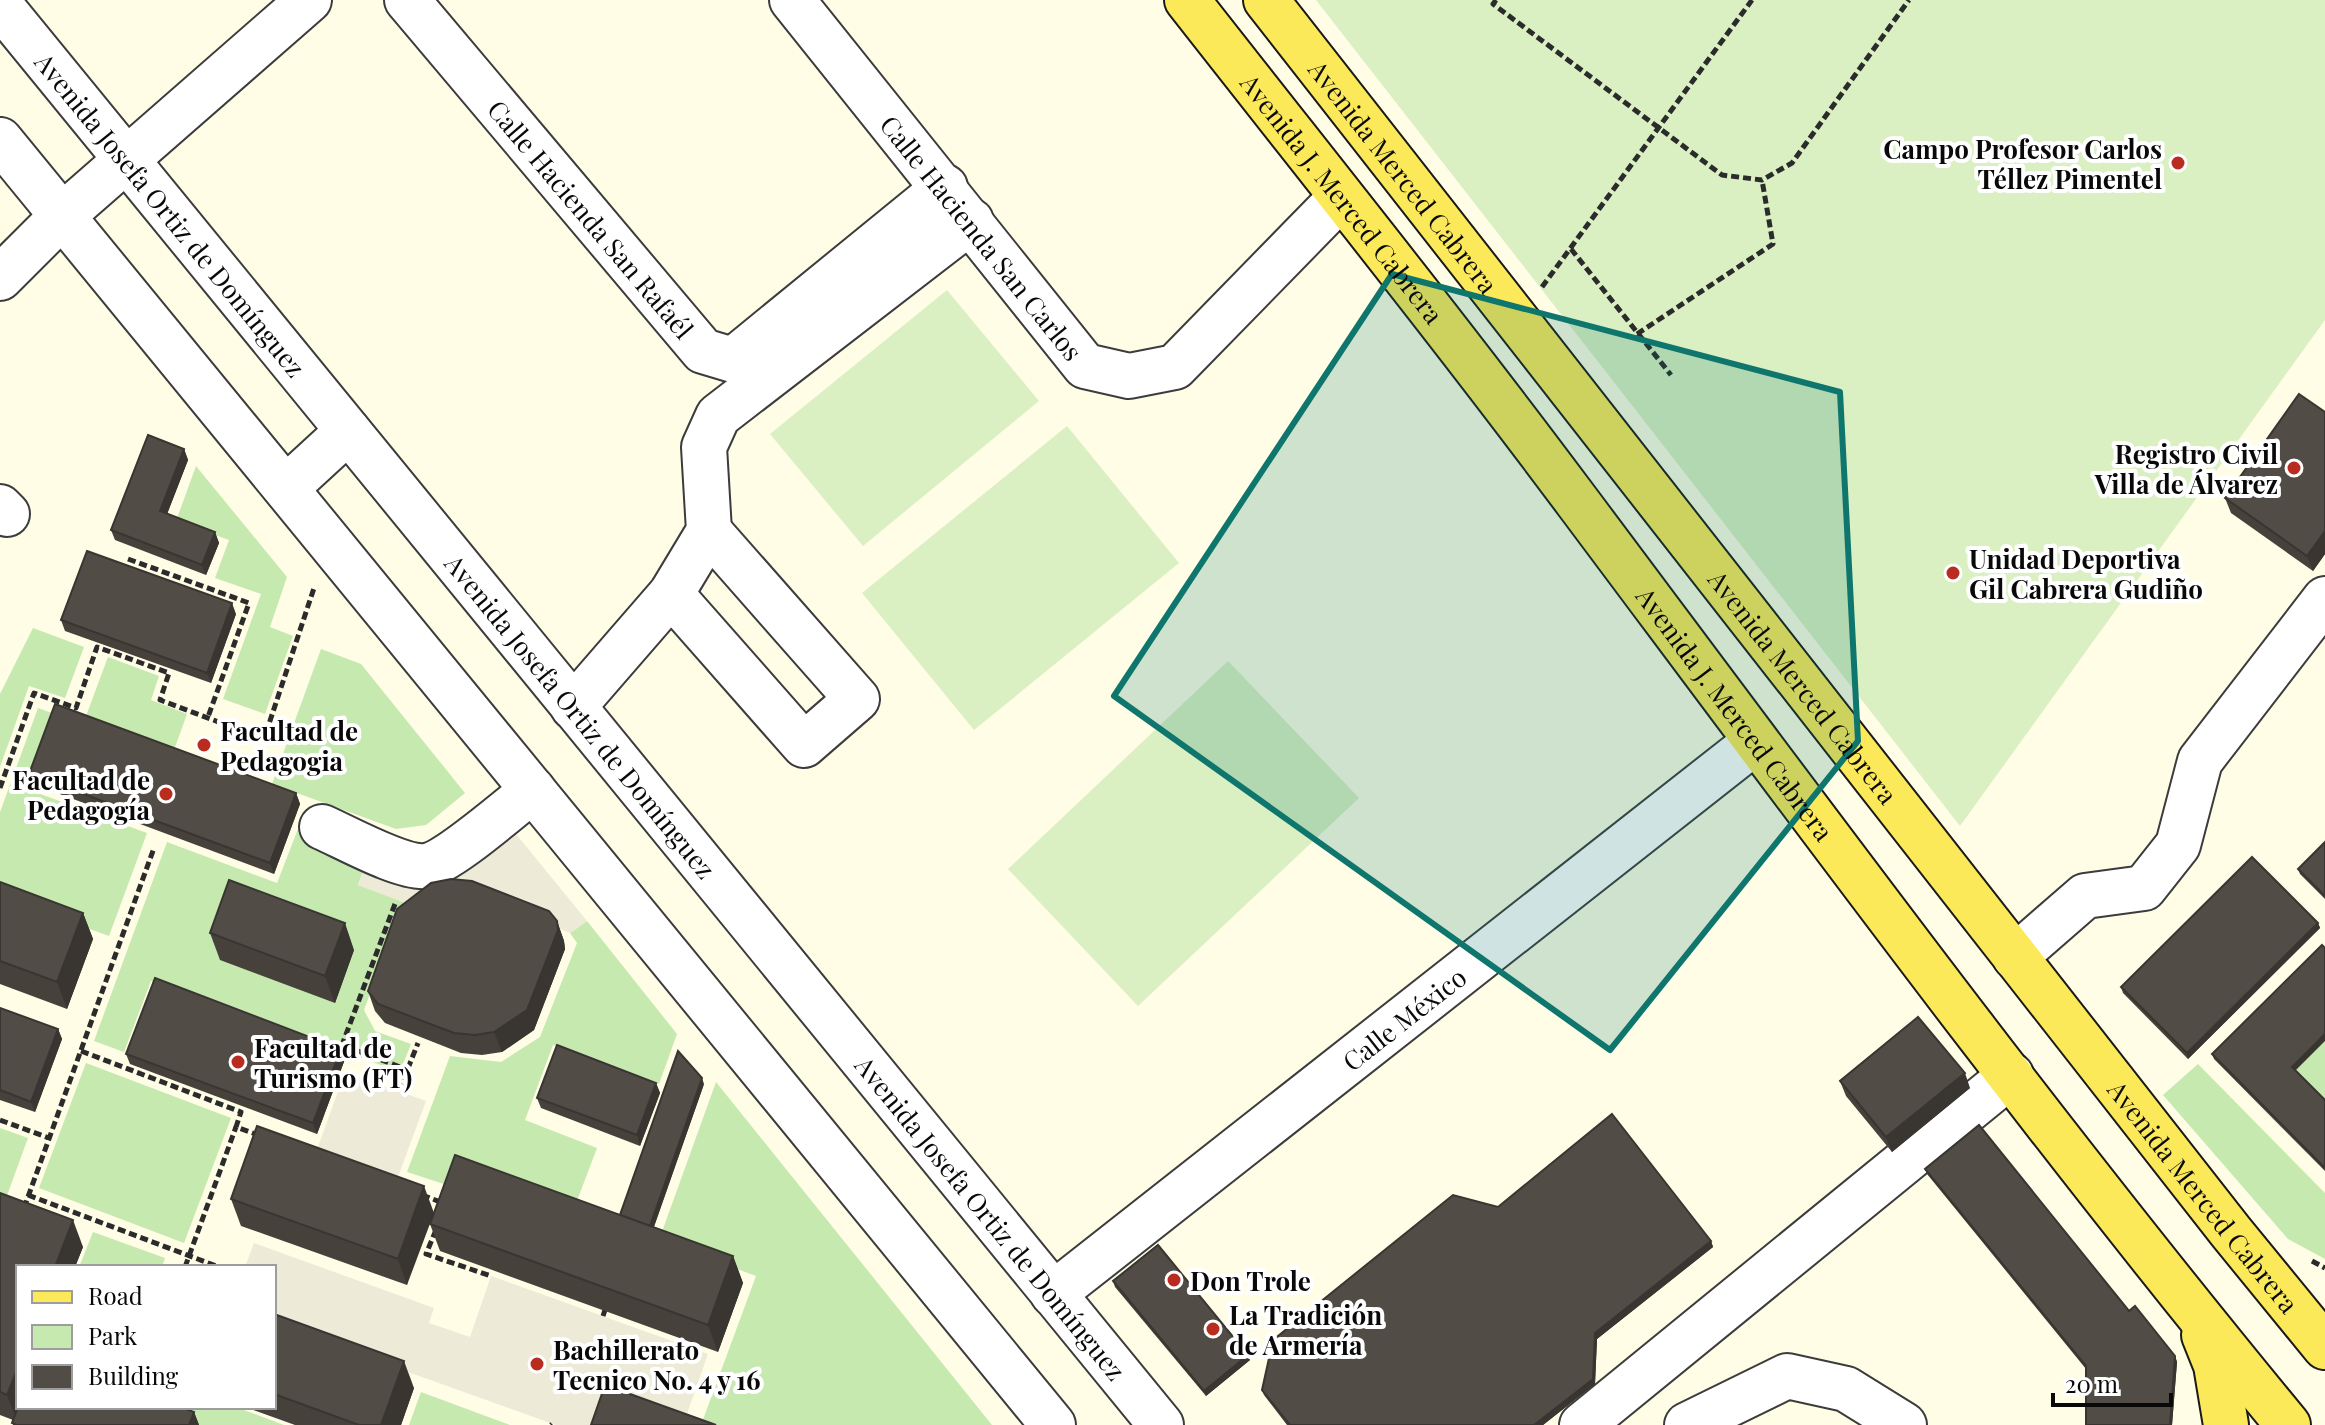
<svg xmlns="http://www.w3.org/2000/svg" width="2325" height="1425" viewBox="0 0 2325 1425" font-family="'Playfair Display',serif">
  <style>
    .green { fill: #c6e9b0 }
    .pitch { fill: #daf0c2 }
    .plaza { fill: #edead7 }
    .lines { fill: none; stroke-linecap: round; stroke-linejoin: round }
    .minor-casing { stroke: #3c3c3c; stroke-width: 48 }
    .major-casing { stroke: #1a1a1a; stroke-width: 48 }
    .path { stroke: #2b2b2b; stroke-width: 5; stroke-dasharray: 8 4; stroke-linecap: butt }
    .minor { stroke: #fff; stroke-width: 44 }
    .major { stroke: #fce959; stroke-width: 44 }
    .wall { fill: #47413c }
    .shaded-wall { fill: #393531 }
    .building { fill: #524c46; stroke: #393531; stroke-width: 2 }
    .marked { fill: #0f766e; fill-opacity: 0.2; stroke: #0f766e; stroke-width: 6; stroke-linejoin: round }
    .poi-dot { fill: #bb2c20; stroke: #fff; stroke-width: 3 }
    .labels { text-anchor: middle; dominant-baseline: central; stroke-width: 8; stroke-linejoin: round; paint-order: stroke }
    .poi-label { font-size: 26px; font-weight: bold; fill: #090909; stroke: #fff; text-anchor: start }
    .street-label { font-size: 26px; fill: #090909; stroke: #fff }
  </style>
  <rect width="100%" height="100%" fill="#fffde6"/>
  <g class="green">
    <polygon points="196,466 287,577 270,627 293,636 265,714 223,699 261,594 215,578 229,540 176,521"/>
    <polygon points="33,628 84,647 65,698 29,686 0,767 0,694"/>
    <polygon points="321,649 361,664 465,793 426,825 396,829 272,784"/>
    <polygon points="108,657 159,676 151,700 187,714 174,750 86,716"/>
    <polygon points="38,708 52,713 24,788 147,833 109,936 0,897 0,812"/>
    <polygon points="298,829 369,855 358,885 404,902 364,1010 375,1031 411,1044 400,1072 151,981 124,1052 94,1041 167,842 277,883"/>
    <polygon points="587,921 677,1034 659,1084 553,1045 525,1120 597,1148 572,1214 450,1186 407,1172 450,1056 501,1062 540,1037 577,943 570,933"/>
    <polygon points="2325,1041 2325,1103 2294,1072"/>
    <polygon points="86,1063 231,1118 184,1243 39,1188"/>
    <polygon points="2198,1064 2325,1193 2325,1259 2288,1239 2163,1095"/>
    <polygon points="716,1082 992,1425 701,1425 756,1276 659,1240"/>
    <polygon points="0,1128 28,1138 2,1209 0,1208"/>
    <polygon points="93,1232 165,1258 162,1267 79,1267"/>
    <polygon points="421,1392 510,1425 409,1425"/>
    <polygon points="164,1407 236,1407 284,1425 194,1425"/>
  </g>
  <g class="pitch">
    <polygon points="1316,0 2325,0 2325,320 1960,826"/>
    <polygon points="947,290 1039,401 863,546 770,434"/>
    <polygon points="1067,426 1179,563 974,730 862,593"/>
    <polygon points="1228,661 1359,798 1138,1006 1008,869"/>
  </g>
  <g class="plaza">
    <polygon points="512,829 587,921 570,933 477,896 421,909 358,885 364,867"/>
    <polygon points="345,1072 426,1101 395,1185 315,1155"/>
    <polygon points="254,1243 434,1308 429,1323 470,1337 491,1276 708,1354 683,1425 556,1425 274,1324 274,1267 245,1267"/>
  </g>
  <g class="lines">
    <g class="minor-casing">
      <g id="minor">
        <path id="s1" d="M407,0L703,351L733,360L945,187"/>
        <path id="s2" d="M792,0L1085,366L1129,376L1175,367L1341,197"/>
        <path id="s3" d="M0,5L1161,1425"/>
        <polyline points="0,140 1053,1425"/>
        <polyline points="0,278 62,216 309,0"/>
        <polyline points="286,488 348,431"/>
        <polyline points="0,507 7,514"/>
        <polyline points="671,594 804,745 857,699 709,531"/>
        <polyline points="573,707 671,594 709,531 704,447 718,416 971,221"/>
        <path d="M322,827C345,837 402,869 426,866C449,862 512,806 533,790"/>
        <polyline points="2015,957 2085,896 2144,888 2178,845 2200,761 2325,599"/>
        <path id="s4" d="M1053,1294L1755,742"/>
        <polyline points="1582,1425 2011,1075"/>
        <polyline points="1687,1425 1787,1376 1846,1389 1904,1425"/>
      </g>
    </g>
    <g class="major-casing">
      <g id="major">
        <path id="s5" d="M1187,0C1317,166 1450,331 1576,500C1809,811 2040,1125 2288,1425"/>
        <path id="s6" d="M1266,0L2231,1232L2325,1347"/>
        <polyline points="2204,1335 2216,1365 2226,1425"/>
      </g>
    </g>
    <g class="path">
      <polyline points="1496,0 1493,4 1722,175 1762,180 1792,163 1909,0"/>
      <polyline points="1571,249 1671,375"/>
      <polyline points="1542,287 1752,0"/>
      <polyline points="1637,334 1773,244 1762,180"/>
      <polyline points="128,559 249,603 208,717"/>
      <polyline points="0,788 34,693 76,708 97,647 169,673 160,700 264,739 314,588"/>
      <polyline points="395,904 342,1045 408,1070"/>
      <polyline points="81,1051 241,1112 236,1127 261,1136"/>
      <polyline points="399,1091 418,1043"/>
      <polyline points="0,1120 49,1138"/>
      <polyline points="28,1195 219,1267"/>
      <polyline points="422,1195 443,1203"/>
      <polyline points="24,1208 154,848"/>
      <polyline points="436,1230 426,1254 491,1276"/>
      <polyline points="2312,1261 2325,1268"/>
      <polyline points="185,1267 236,1127"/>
      <polyline points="603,1316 607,1304"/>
      <polyline points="551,1425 552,1424"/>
    </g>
    <use href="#minor" class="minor"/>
    <use href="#major" class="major"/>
  </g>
  <g class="wall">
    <polygon points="2325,412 2325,554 2313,571 2231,513 2225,498"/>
    <polygon points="184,449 188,460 167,514 215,532 219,543 206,575 115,540 111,530"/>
    <polygon points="236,614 211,683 65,631 61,620"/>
    <polygon points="29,774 296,793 300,804 274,874 33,784"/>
    <polygon points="2325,842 2325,899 2300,874 2298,869"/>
    <polygon points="0,882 83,913 93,939 67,1009 0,984"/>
    <polygon points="557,921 564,941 565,949 534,1030 502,1052 482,1055 461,1053 385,1023 375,1011 368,991"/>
    <polygon points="2318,923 2320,928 2188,1059 2123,993 2121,987"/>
    <polygon points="210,933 354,950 335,1003 220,960"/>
    <polygon points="0,1008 58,1029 62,1039 35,1112 0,1100"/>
    <polygon points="126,1054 345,1059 317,1134 130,1064"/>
    <polygon points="2212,1054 2295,1071 2325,1100 2325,1171 2214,1059"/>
    <polygon points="1840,1081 1970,1088 1892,1152 1846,1096"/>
    <polygon points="656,1083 660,1093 640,1146 541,1108 537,1098"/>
    <polygon points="704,1084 654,1227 733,1256 743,1283 718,1352 440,1251 430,1224 620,1215"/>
    <polygon points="1925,1169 2129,1311 2175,1356 2177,1362 2172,1425 2086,1425 2086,1369 1927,1174"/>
    <polygon points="424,1186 407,1285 241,1226 231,1199"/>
    <polygon points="0,1193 83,1247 75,1267 18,1267 18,1407 194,1412 199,1425 13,1425 13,1420 0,1415"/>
    <polygon points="1498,1207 1711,1241 1713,1247 1597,1339 1595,1384 1543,1425 1287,1425 1264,1395 1262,1390"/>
    <polygon points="1113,1281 1250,1360 1206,1396 1115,1287"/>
    <polygon points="274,1314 414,1388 401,1425 295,1425 245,1407 274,1407"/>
  </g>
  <g class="shaded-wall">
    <polygon points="184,449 188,460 164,522 160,511"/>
    <polygon points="2325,531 2325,554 2313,571 2307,556"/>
    <polygon points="215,532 219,543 206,575 202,565"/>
    <polygon points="232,603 236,614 211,683 207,673"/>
    <polygon points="296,793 300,804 274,874 270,863"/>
    <polygon points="83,913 93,939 67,1009 57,982"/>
    <polygon points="557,921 564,941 565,949 534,1030 502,1052 494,1032"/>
    <polygon points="345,923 354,950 335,1003 325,976"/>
    <polygon points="2318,923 2320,928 2188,1059 2187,1053"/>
    <polygon points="58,1029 62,1039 35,1112 31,1102"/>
    <polygon points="2325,1034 2325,1041 2294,1072 2292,1067"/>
    <polygon points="341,1049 345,1059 317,1134 313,1123"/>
    <polygon points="1965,1073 1970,1088 1892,1152 1886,1137"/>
    <polygon points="702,1078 704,1084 647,1246 645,1241"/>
    <polygon points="656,1083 660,1093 640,1146 637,1135"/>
    <polygon points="424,1186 434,1213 407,1285 398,1259"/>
    <polygon points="73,1220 83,1247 75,1267 55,1267"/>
    <polygon points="1711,1241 1713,1247 1597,1339 1595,1384 1543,1425 1534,1425 1595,1333"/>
    <polygon points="733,1256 743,1283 718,1352 708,1325"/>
    <polygon points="1248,1355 1250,1360 1206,1396 1204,1391"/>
    <polygon points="2175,1356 2177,1362 2172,1425 2170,1425"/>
    <polygon points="404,1361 414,1388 401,1425 381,1425"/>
    <polygon points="18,1367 18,1407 17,1421 7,1395"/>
    <polygon points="194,1412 199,1425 189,1425"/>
  </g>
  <g class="building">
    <polygon points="2299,394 2325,412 2325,531 2307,556 2225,498"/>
    <polygon points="148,435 184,449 160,511 215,532 202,565 111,530"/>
    <polygon points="87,551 232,603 207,673 61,620"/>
    <polygon points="55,704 296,793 270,863 29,774"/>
    <polygon points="2325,842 2325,896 2298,869"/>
    <polygon points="2252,857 2318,923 2187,1053 2121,987"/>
    <polygon points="451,879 472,881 549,911 557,921 558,930 527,1010 494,1032 475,1035 454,1033 378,1004 368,991 397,909 431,883"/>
    <polygon points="229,880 345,923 325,976 210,933"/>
    <polygon points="0,882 83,913 57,982 0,961"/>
    <polygon points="2322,945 2325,948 2325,1034 2292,1067 2325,1100 2325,1168 2212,1054"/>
    <polygon points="155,978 341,1049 313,1123 126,1054"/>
    <polygon points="0,1008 58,1029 31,1102 0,1090"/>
    <polygon points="1918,1017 1965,1073 1886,1137 1840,1081"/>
    <polygon points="557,1045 656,1083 637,1135 537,1098"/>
    <polygon points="678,1051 702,1078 650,1226 620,1215"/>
    <polygon points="1612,1114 1711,1241 1595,1333 1593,1379 1534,1425 1290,1425 1262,1390 1273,1340 1453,1195 1498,1207"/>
    <polygon points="1979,1125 2129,1311 2135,1306 2175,1356 2170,1425 2086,1425 2086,1366 1925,1169"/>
    <polygon points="257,1126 424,1186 398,1259 231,1199"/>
    <polygon points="455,1155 733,1256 708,1325 430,1224"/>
    <polygon points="0,1193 73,1220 55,1267 18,1267 18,1367 7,1395 0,1392"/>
    <polygon points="1158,1245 1248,1355 1204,1391 1113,1281"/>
    <polygon points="274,1314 404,1361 381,1425 359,1425 274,1394"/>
    <polygon points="605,1385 716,1425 591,1425"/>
    <polygon points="18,1407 181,1407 194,1412 189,1425 17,1425 12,1423"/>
  </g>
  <path class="marked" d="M1392,274L1840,392L1858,741L1610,1050L1114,696Z"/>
  <g class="poi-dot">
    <circle cx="2178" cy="163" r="8"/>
    <circle cx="2294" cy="468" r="8"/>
    <circle cx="1953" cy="573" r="8"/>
    <circle cx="204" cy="745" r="8"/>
    <circle cx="166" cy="794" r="8"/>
    <circle cx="238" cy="1062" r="8"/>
    <circle cx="1174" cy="1280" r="8"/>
    <circle cx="1213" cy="1329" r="8"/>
    <circle cx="537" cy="1364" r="8"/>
  </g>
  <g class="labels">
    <g class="poi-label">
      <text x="2162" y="148" text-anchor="end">Campo Profesor Carlos<tspan x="2162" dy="30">Téllez Pimentel</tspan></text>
      <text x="2278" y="453" text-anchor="end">Registro Civil<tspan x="2278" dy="30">Villa de Álvarez</tspan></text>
      <text x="1969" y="558">Unidad Deportiva<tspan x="1969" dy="30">Gil Cabrera Gudiño</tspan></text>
      <text x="220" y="730">Facultad de<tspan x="220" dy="30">Pedagogia</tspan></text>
      <text x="150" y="779" text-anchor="end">Facultad de<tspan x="150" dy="30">Pedagogía</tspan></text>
      <text x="254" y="1047">Facultad de<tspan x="254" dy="30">Turismo (FT)</tspan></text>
      <text x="1190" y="1280">Don Trole</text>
      <text x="1229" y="1314">La Tradición<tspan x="1229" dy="30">de Armería</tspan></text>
      <text x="553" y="1349">Bachillerato<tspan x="553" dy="30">Tecnico No. 4 y 16</tspan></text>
    </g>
    <g class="street-label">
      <text stroke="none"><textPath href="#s6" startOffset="224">Avenida Merced Cabrera</textPath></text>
      <text stroke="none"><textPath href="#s5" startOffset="252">Avenida J. Merced Cabrera</textPath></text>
      <text stroke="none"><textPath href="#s3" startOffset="270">Avenida Josefa Ortiz de Domínguez</textPath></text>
      <text stroke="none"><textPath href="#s1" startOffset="286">Calle Hacienda San Rafaél</textPath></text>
      <text stroke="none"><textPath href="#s2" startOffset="304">Calle Hacienda San Carlos</textPath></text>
      <text stroke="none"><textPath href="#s6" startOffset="872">Avenida Merced Cabrera</textPath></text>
      <text stroke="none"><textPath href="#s5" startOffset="900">Avenida J. Merced Cabrera</textPath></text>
      <text stroke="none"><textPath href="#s3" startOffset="918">Avenida Josefa Ortiz de Domínguez</textPath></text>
      <text stroke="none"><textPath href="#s4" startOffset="446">Calle México</textPath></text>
      <text stroke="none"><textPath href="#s6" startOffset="1520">Avenida Merced Cabrera</textPath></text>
      <text stroke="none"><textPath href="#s3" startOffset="1566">Avenida Josefa Ortiz de Domínguez</textPath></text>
    </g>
  </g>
  <rect x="16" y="1265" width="260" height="144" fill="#ffffff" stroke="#9d9d9d" stroke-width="2"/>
  <rect x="32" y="1291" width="40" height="12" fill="#fce959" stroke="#9d9d9d" stroke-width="2"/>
  <text x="88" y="1305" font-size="24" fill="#090909">Road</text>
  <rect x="32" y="1325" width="40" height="24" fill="#c6e9b0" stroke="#9d9d9d" stroke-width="2"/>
  <text x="88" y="1345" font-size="24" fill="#090909">Park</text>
  <rect x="32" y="1365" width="40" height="24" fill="#524c46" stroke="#9d9d9d" stroke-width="2"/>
  <text x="88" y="1385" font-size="24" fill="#090909">Building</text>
  <path d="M2053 1393v12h118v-12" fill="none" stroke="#090909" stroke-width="4"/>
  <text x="2065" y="1393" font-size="24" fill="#090909" stroke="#ffffff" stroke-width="6" paint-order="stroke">20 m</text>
</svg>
